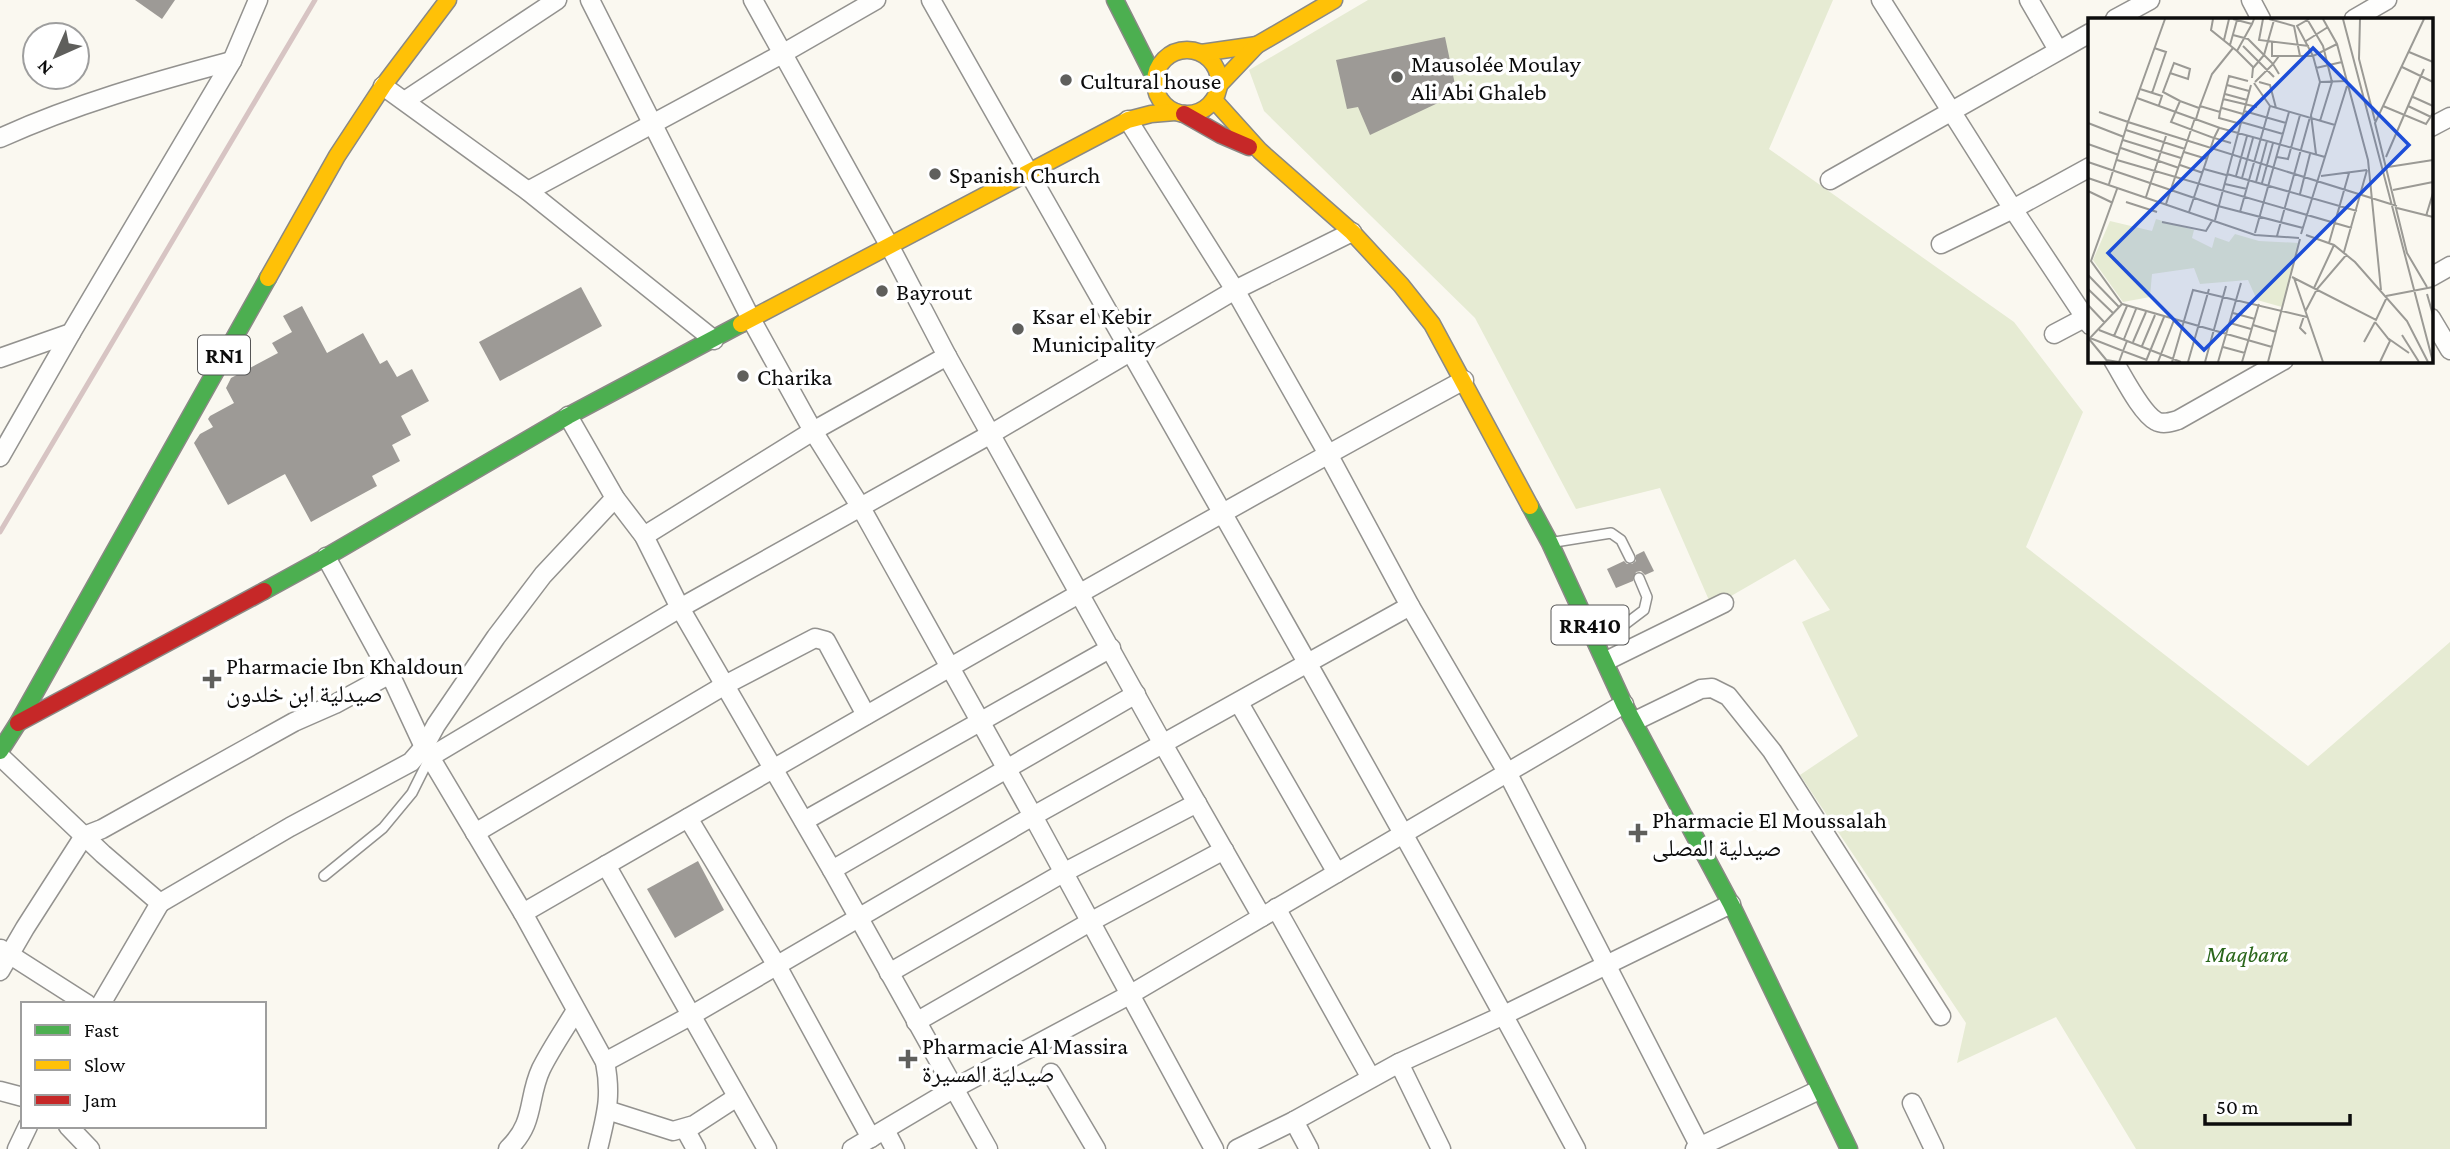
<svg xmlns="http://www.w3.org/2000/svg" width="2450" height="1149" viewBox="0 0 2450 1149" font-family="'Crimson Pro','Noto Naskh Arabic',serif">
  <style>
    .cemetery { fill: #e6ebd3 }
    .building { fill: #9d9a96 }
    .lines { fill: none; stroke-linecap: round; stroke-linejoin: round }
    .lane-casing { stroke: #93928f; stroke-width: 12 }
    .street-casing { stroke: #93928f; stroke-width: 21 }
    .fast-casing { stroke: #8a8985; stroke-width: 19 }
    .slow-casing { stroke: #8a8985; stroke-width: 19 }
    .jam-casing { stroke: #8a8985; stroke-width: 19 }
    .lane { stroke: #fefefd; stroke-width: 9 }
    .street { stroke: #fefefd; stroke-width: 18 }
    .fast { stroke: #4caf50; stroke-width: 16 }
    .slow { stroke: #ffc107; stroke-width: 16 }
    .jam { stroke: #c62828; stroke-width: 16 }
    .rail { stroke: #d7c4c3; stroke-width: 5 }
    .poi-dot { fill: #5f5f5c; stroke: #fff; stroke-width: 2.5 }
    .labels { text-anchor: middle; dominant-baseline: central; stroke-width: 7; stroke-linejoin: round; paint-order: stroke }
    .shield { fill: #fff; stroke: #555; stroke-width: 2 }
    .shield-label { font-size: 23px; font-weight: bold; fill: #0c0c0c }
    .poi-label { font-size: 24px; fill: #0c0c0c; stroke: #fff; text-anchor: start }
    .park-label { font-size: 24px; font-style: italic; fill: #2a661b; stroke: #fff }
    .inset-road { fill: none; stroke: #9b9a95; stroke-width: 2 }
    .view { fill: #1d4ed8; fill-opacity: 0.15; stroke: #1d4ed8; stroke-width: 3.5 }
    .inset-edge { fill: none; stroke: #0c0c0c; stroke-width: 3.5 }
  </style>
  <rect width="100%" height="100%" fill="#faf8f0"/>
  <polygon class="cemetery" points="1368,0 1833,0 1769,149 2014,322 2083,412 2026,547 2308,766 2450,642 2450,1149 2136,1149 2056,1017 1957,1063 1966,1023 1800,775 1858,736 1802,622 1830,610 1795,559 1712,607 1660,488 1576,509 1475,318 1264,111 1249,70"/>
  <g class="building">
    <polygon points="135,0 175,0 162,19"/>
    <polygon points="1445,37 1457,94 1370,135 1358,107 1347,109 1336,60"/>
    <polygon points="581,287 602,326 500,381 479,342"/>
    <polygon points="302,306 327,353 363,333 380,364 387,360 397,377 412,369 429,401 401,416 411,435 392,445 400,461 372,476 377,486 311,522 285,474 228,505 194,443 200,434 213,427 208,419 210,416 234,403 226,388 231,378 278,353 272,343 292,332 283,316"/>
    <polygon points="1644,551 1654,571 1645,575 1641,571 1636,572 1633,581 1616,588 1607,569 1624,561 1627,564 1632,564 1636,561 1636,555"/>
    <polygon points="698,861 724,910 675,938 647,889"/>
  </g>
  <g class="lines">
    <g class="lane-casing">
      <g id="lane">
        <polyline points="1555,542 1611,533 1621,540 1630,558"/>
        <polyline points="1603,641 1644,610 1647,597 1639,578"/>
        <polyline points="324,876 383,828 412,793 430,757"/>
      </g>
    </g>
    <g class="street-casing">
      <g id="street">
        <polyline points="590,0 751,319 813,431 860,506 1033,816 1214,1149"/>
        <polyline points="753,0 889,245 947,356 1163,744 1262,917"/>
        <path d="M931,0C1147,383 1368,762 1576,1149"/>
        <polyline points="1881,0 2013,209 2090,325"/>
        <polyline points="2029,0 2058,50"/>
        <polyline points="2251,0 2261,19"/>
        <polyline points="2115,19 2150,0"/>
        <polyline points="2354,19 2387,0"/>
        <polyline points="383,86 528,191 714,340"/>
        <polyline points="406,100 557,0"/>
        <polyline points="1128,120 1235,290 1328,454 1410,606 1507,772 1701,1149"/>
        <polyline points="2431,127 2450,117"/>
        <path d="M0,138C75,104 153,82 232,61"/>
        <polyline points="1830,180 2090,33"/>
        <polyline points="528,191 782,54 876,0"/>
        <polyline points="1941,244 2013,209 2090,167"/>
        <polyline points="2431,277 2450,266"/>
        <polyline points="2431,318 2450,350"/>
        <polyline points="2054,334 2090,315"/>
        <polyline points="0,358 71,333 232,61 258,0"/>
        <path d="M2113,360C2123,376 2141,413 2156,421C2163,425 2171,422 2178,420L2284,360"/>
        <polyline points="568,416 615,498 644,536 680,608 832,870 988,1149"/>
        <polyline points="0,457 71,333"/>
        <polyline points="644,536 813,431 947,356"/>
        <path d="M326,557L390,674L424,747L523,913L605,1062C612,1097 606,1115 598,1149"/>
        <polyline points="1606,661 1724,603"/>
        <polyline points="1239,703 1337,873"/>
        <polyline points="1635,721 1701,689 1712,688 1728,696 1772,751 1941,1016"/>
        <polyline points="0,756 103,854 160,903 101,1004"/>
        <polyline points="430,757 680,608 991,434 1235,290 1352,232"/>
        <polyline points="688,818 776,964 871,1138"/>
        <polyline points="804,821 1111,648"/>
        <polyline points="475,833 725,685 815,638 826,641 866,715"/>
        <polyline points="606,865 767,1149"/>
        <polyline points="832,870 1136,694"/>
        <polyline points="160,903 290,827 411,762 424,747 436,725 496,637 543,575 615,498"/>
        <polyline points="1276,908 1371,1078"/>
        <path d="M523,913C835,733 1147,552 1464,380"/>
        <polyline points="1,949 87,1004"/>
        <polyline points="0,971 25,928 84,836 102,829 294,722 335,704 390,674"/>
        <polyline points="889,973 1063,873 1197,803"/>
        <polyline points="916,1022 1090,922 1224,850"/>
        <polyline points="605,1062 692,1015 1033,816 1410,606"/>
        <polyline points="1399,1063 1441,1149"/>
        <polyline points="1051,1073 1096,1149"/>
        <polyline points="0,1091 23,1097"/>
        <polyline points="1912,1103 1934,1149"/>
        <polyline points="607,1110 673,1131 694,1125 737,1097"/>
        <polyline points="1294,1121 1309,1149"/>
        <polyline points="68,1126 90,1149"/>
        <polyline points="685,1129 696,1149"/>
        <polyline points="885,1130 895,1149"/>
        <polyline points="17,1149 28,1126"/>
        <path d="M508,1149C536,1122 527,1099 541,1069C551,1049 564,1030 575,1012"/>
        <polyline points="852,1149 953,1089 1131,994 1624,704"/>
        <polyline points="1237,1149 1294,1121 1399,1063 1504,1015 1731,904"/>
        <polyline points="1695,1149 1819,1090"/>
      </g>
    </g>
    <g class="fast-casing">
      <g id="fast">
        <polyline points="1115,0 1155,79"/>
        <polyline points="1530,506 1550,543 1624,704 1731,904 1849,1149"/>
        <polyline points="264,591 326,557 568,416 741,324"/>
        <polyline points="0,751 18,723 268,278"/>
      </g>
    </g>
    <g class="slow-casing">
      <g id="slow">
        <circle cx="1187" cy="82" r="32"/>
        <polyline points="1201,53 1257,45"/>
        <polyline points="1219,85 1257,45 1334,0"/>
        <polyline points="1214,100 1260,151 1352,232 1401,285 1432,324 1530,506"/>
        <polyline points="268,278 337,156 383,86 448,0"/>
        <polyline points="741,324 1128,120 1151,114 1175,112"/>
      </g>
    </g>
    <g class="jam-casing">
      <g id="jam">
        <polyline points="1184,114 1221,135 1249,147"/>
        <polyline points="18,723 264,591"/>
      </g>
    </g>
    <use href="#lane" class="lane"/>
    <use href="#street" class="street"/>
    <use href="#fast" class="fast"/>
    <use href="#slow" class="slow"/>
    <use href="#jam" class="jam"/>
    <polyline class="rail" points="0,532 315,0"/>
  </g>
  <g class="poi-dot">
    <circle cx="1397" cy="77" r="7"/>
    <circle cx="1066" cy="80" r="7"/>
    <circle cx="935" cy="174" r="7"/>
    <circle cx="882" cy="291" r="7"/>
    <circle cx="1018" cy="329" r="7"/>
    <circle cx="743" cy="376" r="7"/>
    <path d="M208.5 668.5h7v7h7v7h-7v7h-7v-7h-7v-7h7z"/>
    <path d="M1634.5 822.5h7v7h7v7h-7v7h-7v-7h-7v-7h7z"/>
    <path d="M904.5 1048.5h7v7h7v7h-7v7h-7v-7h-7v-7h7z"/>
  </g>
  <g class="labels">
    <g class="shield">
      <rect x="198" y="335.5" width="52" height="39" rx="5"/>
      <rect x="1551.5" y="605.5" width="77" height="39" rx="5"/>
    </g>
    <g class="shield-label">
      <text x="224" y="355">RN1</text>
      <text x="1590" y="625">RR410</text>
    </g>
    <g class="poi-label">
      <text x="1411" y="63">Mausolée Moulay<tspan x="1411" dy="28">Ali Abi Ghaleb</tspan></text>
      <text x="1080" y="80">Cultural house</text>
      <text x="949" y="174">Spanish Church</text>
      <text x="896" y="291">Bayrout</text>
      <text x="1032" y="315">Ksar el Kebir<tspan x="1032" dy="28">Municipality</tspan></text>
      <text x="757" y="376">Charika</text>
      <text x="226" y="665">Pharmacie Ibn Khaldoun<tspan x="226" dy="28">صيدلية ابن خلدون</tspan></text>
      <text x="1652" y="819">Pharmacie El Moussalah<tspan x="1652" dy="28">صيدلية المصلى</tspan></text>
      <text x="922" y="1045">Pharmacie Al Massira<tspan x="922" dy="28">صيدلية المسيرة</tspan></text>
    </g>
    <g class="park-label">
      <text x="2247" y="953">Maqbara</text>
    </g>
  </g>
  <g transform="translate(2088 18)">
    <rect width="345" height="345" fill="#faf8f0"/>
    <path d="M68,201L106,212L104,220L124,230L127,219L141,224L147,216L171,223L211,225L194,289L169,282L160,262L112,266L106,250L64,256L62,279L35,284L5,242L22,203L64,213Z" fill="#e6ebd3"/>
    <path class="inset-road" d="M77,1L40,104L309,188M125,1L123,12L149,33L164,6M145,1L164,6L166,1M175,1L171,22L221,28M181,1L206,8L212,38M219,1L235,28L244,64L232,103M235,1L249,26L280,142L293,272M255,1L345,344M272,1L271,41L287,103M336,1L287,105L319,235L339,269M145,17L160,21L176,37L186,2M136,22L141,1M218,23L240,9M184,24V38H225L209,8L221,1M249,26L225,38L232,64L258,63M142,27L149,2M155,28L186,59M149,33L165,49M321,34L345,44M314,49L345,64M228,50L254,44M82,55L100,61L102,51L86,45L75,74L92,83M164,60L165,50L176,37L185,46L191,38M167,64L185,46L191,56M171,64L182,67L188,90M166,65L182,88L247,107M139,67L161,73M52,71L74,78L71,87M64,75L78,34L66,30M137,76L159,82M325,79L345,88M49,80L132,110L237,139M135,81L169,89M112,88L124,56L145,30M295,88L338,106L345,95M320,88L343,99M134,90L155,96M156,93L198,105M11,94L40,104L21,166M132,94L131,100L153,106M108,101L112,88L132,94L141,58L160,63M153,104L195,116M0,105L36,119M131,110L126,120L143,125M38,112L97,131M35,122L93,140M0,126L31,137M33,130L91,150M96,134L119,141M228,136L223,97L232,64M189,139L200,141L212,97M298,139L336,51M29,142L264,210M0,144L130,188L215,210M92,147L115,155M300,149L345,142M116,151L138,157M139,156L269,193M148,158L159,118M233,158L279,152M0,160L167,217L211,220M154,160L165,120M168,164L179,123M174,165L185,125M137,166L159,171M29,171L3,243L34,286M305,172L345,164M0,173L25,185M212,176L222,136M58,179L78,118M38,184L69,194M78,186L107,100M309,190L345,199M101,194L126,120L83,104L92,83L111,90M152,194L182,88M338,198L345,175M127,202L163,67M74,204L118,213L124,203M167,215L201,94M213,216L259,68M218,217L246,227L267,244L319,303L340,344M189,218L222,99M241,225L261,155M256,234L279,152M0,257L31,289M204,259L288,302L299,279M206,260L235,344M226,270L246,227M0,271L26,296M339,276L345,297M298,278L345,269M0,287L17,305M217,294L229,271L259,236M145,295L167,301M216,298L212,310L218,316M287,304L302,323L292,344M142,305L163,311M165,307L188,314M11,312L93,344M314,317L331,344M26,318L39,288M2,320L35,333L39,323M36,321L48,291M301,321L321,335M45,324L58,294M276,324L287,304M54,328L67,297M135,329L157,335M18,342L31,344L35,333L59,342M58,343L76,299M20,344L1,321L34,286L184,329M70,344L86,302M84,344L105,272L219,299M100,344L121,271M117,344L138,268M130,344L153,265M154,344L171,286M180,344L212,221"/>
    <path class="view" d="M225,30L321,127L116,332L20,235Z"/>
    <rect width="345" height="345" class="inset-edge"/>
  </g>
  <rect x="21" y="1002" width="245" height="126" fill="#ffffff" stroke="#9e9e9e" stroke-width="2"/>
  <rect x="35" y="1025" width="35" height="10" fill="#4caf50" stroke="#9e9e9e" stroke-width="2"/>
  <text x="84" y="1037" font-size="21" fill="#0c0c0c">Fast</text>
  <rect x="35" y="1060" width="35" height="10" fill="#ffc107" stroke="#9e9e9e" stroke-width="2"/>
  <text x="84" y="1072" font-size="21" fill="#0c0c0c">Slow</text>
  <rect x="35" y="1095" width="35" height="10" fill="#c62828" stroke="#9e9e9e" stroke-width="2"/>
  <text x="84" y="1107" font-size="21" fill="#0c0c0c">Jam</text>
  <g transform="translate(56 56) rotate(225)"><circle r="33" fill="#ffffff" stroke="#9e9e9e" stroke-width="2"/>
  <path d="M0-5L12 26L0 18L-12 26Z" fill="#5f5f5c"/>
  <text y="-10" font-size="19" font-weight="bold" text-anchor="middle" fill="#0c0c0c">N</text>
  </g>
  <path d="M2205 1114v10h145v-10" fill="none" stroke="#0c0c0c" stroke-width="3.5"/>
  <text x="2216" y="1114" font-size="21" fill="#0c0c0c" stroke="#ffffff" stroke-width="5" paint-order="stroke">50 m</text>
</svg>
